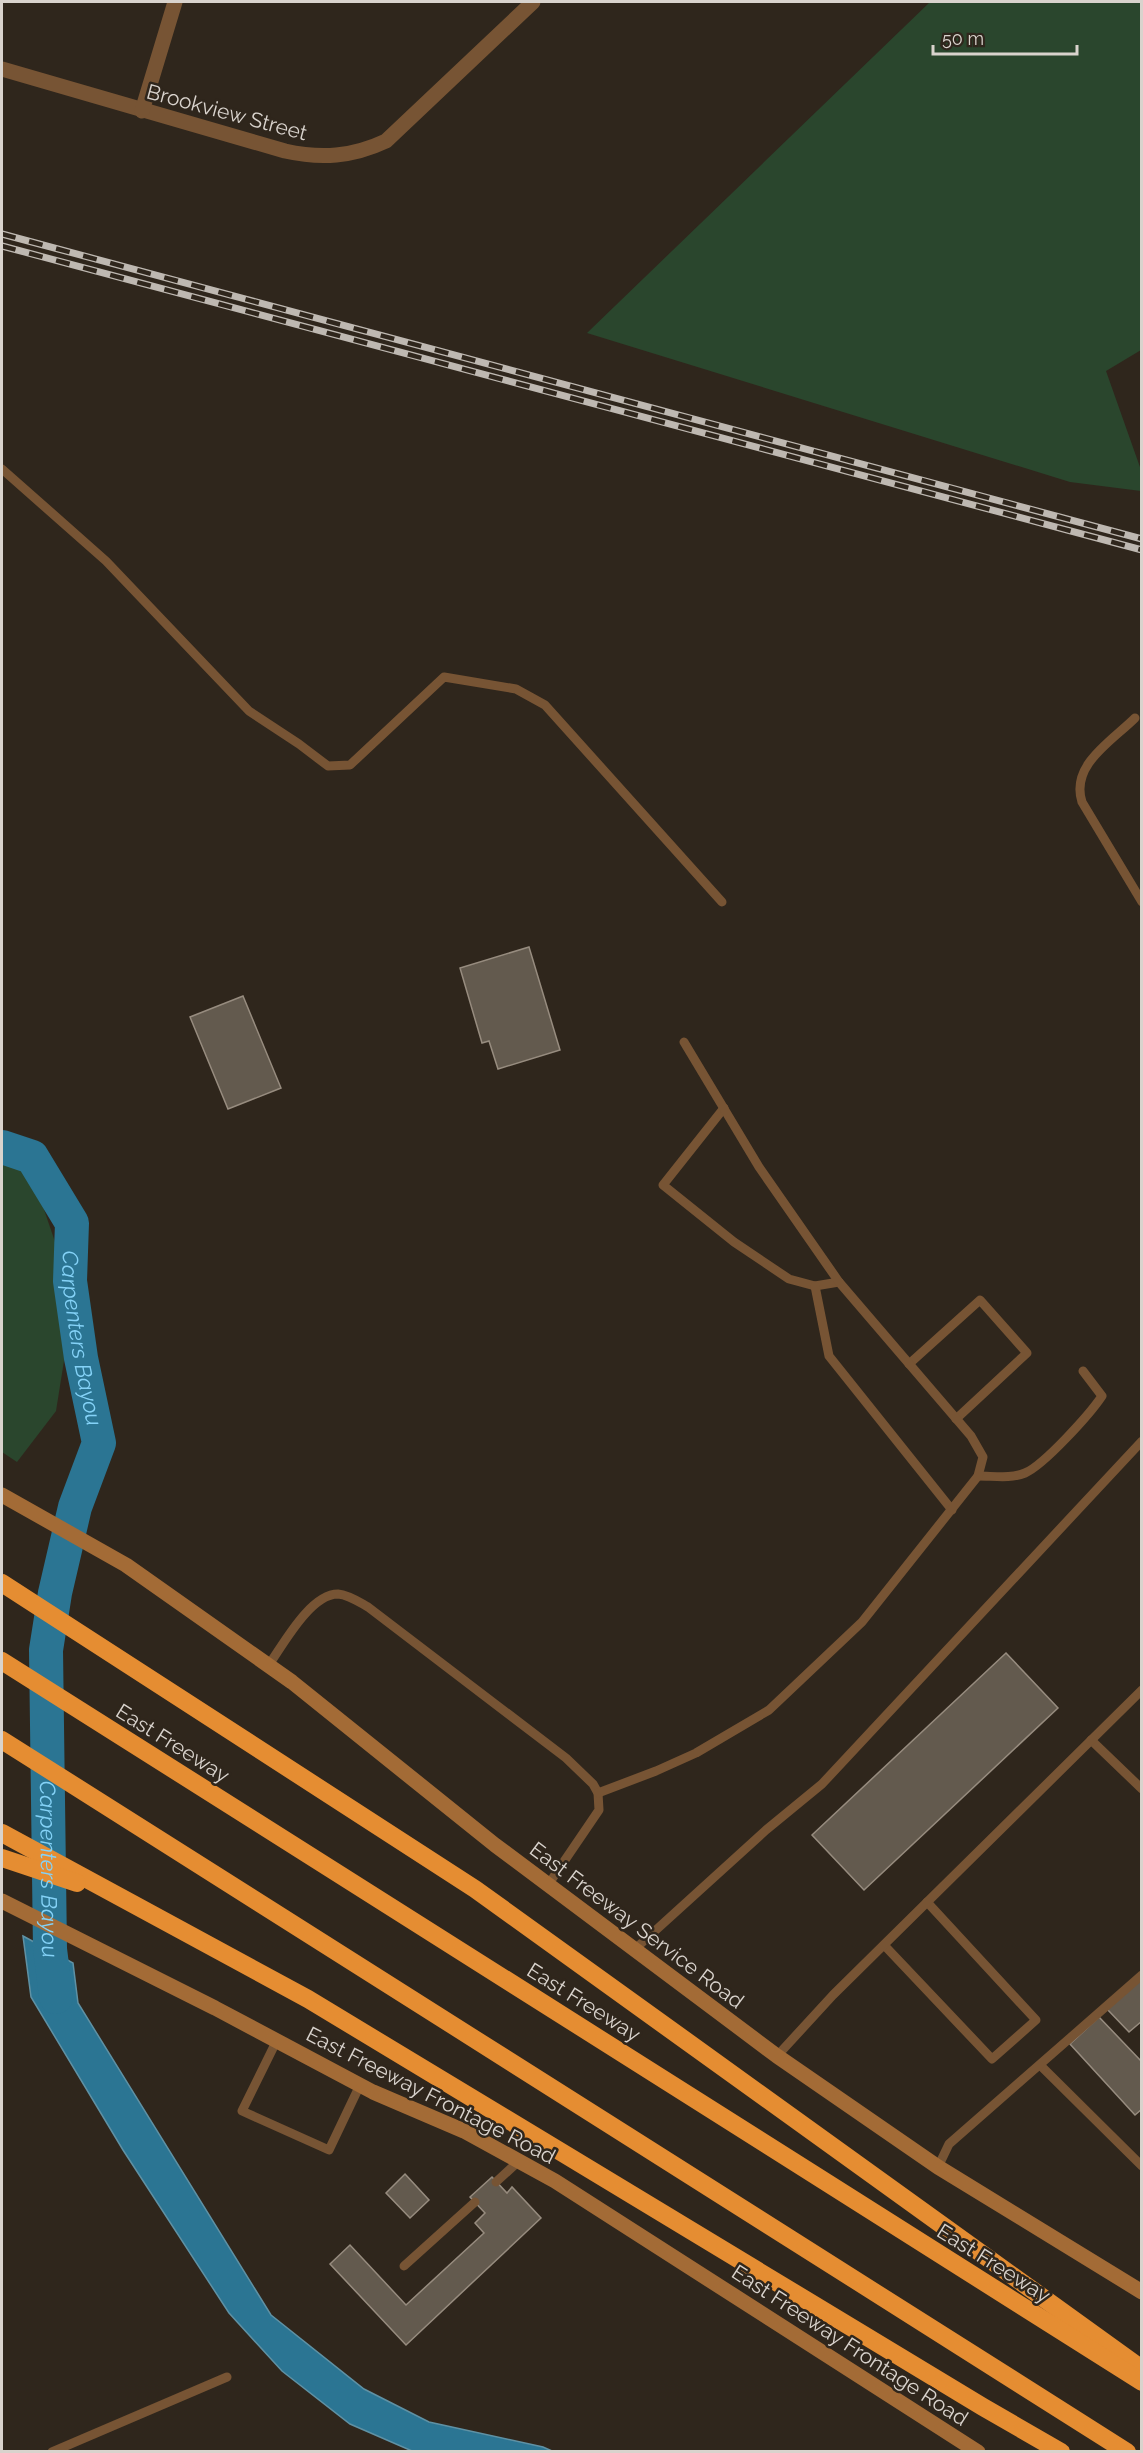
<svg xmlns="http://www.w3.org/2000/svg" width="1143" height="2453" viewBox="0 0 1143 2453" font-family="Raleway,sans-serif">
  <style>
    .green { fill: #2a462d }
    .water { fill: #2b7593; stroke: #5f91a4; stroke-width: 1.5 }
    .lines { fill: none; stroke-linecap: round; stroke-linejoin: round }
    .river { stroke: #2b7593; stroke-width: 34 }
    .building { fill: #635a4e; stroke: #978c7f; stroke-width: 1.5 }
    .lane { stroke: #775434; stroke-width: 9 }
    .street { stroke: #775434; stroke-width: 15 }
    .secondary { stroke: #a36b36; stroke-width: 15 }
    .highway { stroke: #e58d32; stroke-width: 18 }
    .rail-casing { stroke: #beb8b1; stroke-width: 7 }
    .rail { stroke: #2f261c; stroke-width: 4.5; stroke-dasharray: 14; stroke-linecap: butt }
    .labels { text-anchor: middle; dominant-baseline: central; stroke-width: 5; stroke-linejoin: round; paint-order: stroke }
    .street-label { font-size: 21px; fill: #d9d3cd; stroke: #2f261c }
    .water-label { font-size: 22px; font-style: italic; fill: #84d2f7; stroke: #2f261c }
  </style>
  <rect width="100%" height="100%" fill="#2f261c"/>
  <g class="green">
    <polygon points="930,2 1141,2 1141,350 1106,371 1141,470 1141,491 1070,482 587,333"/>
    <polygon points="2,1158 30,1168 74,1298 56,1411 17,1462 2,1452"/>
  </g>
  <polygon class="water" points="23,1936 73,1963 78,2003 271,2315 364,2389 429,2422 543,2447 552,2451 412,2451 350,2424 282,2371 229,2313 123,2150 31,1997"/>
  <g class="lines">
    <path class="river" id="s1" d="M2,1147L32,1157L72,1223L70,1281L81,1358L99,1443L75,1507L55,1593L46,1650L50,1949L56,1997"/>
  </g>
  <g class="building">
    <polygon points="529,947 560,1050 498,1069 489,1041 482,1043 460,968"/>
    <polygon points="243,996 281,1088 228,1109 190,1017"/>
    <polygon points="1006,1653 1058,1708 864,1890 812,1835"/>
    <polygon points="1142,1977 1142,2021 1129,2032 1107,2009"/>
    <polygon points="1099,2017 1142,2062 1142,2109 1135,2115 1070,2044"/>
    <polygon points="405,2174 429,2200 410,2218 386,2193"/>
    <polygon points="492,2177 507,2193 512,2187 541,2218 406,2345 330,2264 350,2245 406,2305 484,2233 475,2223 485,2213 470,2197"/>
  </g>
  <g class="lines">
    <g class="lane">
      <polyline points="2,469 106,561 249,711 299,744 328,766 350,765 444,677 516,689 545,705 722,902"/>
      <path d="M1135,718C1112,741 1070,765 1082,802L1142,902"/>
      <polyline points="724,1108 663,1185 734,1242 789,1279 815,1286 839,1282"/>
      <polyline points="815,1286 829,1356 952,1510"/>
      <polyline points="909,1364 980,1300 1027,1353 956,1419"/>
      <path d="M978,1476C994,1476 1011,1479 1025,1473C1044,1465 1090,1414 1102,1396L1083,1371"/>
      <path d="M268,1666C283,1645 310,1594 338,1594C349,1595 359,1602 368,1607L566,1758L593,1784L598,1793L599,1810L548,1885"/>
      <polyline points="1091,1740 1142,1789"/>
      <polyline points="598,1793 656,1771 696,1753 769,1710 862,1622 978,1476 983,1457 971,1436 839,1282 759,1167 684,1042"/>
      <polyline points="884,1945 992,2059 1036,2020 927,1902"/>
      <polyline points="635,1949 766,1830 822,1784 1142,1441"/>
      <polyline points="277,2040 242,2111 329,2150 360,2085"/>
      <polyline points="777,2056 833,1995 1142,1690"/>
      <polyline points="1041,2066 1142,2166"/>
      <polyline points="938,2167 949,2144 1142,1975"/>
      <polyline points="496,2182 519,2161"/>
      <polyline points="404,2266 475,2202"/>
      <polyline points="52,2452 227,2377"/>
    </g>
    <g class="street">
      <path d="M2,69L285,151C321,159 352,157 386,141L533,2"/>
      <polyline points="142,111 175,2"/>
    </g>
    <g class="secondary">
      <polyline points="2,1495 126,1565 292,1682 495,1845 777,2056 938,2167 1142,2292"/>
      <polyline points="2,1901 215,2008 373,2092 464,2131 555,2181 978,2452"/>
    </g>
    <g class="highway">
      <polyline points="2,1583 475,1889 1142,2369"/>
      <polyline points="2,1661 1142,2382"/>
      <polyline points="2,1740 1127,2452"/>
      <polyline points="2,1833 308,1999 983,2407 1061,2452"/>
      <polyline points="2,1858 77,1883"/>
    </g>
    <g class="rail-casing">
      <g id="rail">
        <polyline points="2,234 1142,539"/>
        <polyline points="2,246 1142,550"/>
      </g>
    </g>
    <use href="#rail" class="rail"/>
  </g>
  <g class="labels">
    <g class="street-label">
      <text transform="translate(227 112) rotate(15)">Brookview Street</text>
      <text transform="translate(173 1743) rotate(32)">East Freeway</text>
      <text transform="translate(637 1925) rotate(37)">East Freeway Service Road</text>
      <text transform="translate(584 2002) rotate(32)">East Freeway</text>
      <text transform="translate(431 2095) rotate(27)">East Freeway Frontage Road</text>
      <text transform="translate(994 2263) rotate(32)">East Freeway</text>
      <text transform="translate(850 2345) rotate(33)">East Freeway Frontage Road</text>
    </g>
    <g class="water-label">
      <text stroke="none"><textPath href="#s1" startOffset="225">Carpenters Bayou</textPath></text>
      <text stroke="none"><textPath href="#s1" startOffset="765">Carpenters Bayou</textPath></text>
    </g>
  </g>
  <rect width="1143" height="2453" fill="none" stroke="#d9d3cd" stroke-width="6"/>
  <path d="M933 45v9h144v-9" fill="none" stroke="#d9d3cd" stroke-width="3"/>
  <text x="942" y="45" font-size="18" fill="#d9d3cd" stroke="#2f261c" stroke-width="4.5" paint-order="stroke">50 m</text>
</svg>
